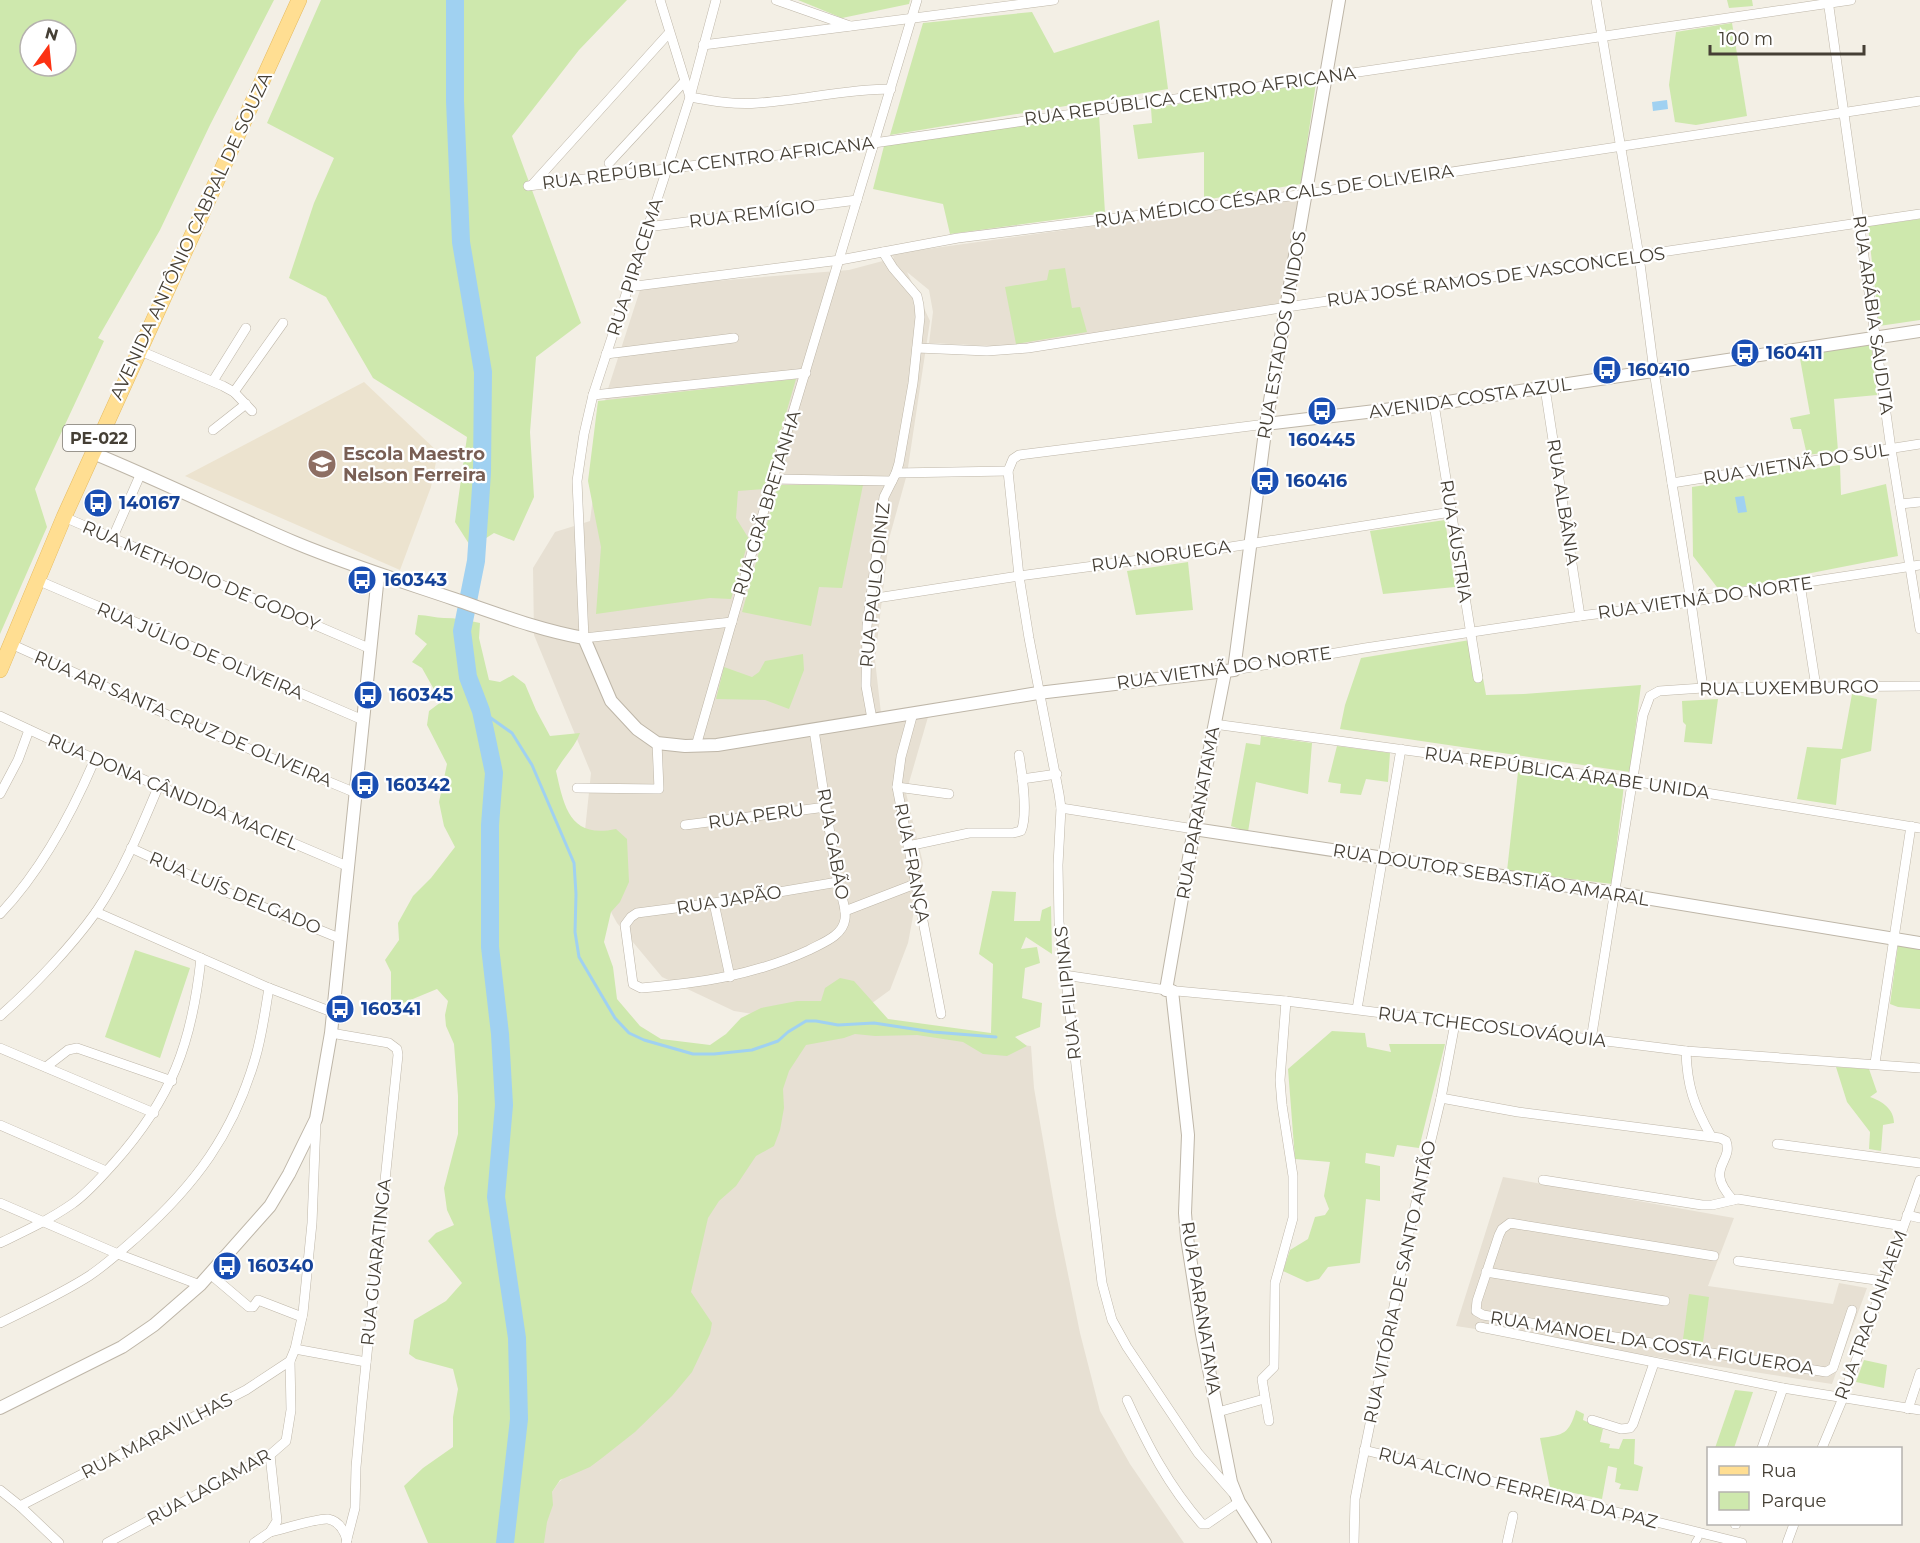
<svg xmlns="http://www.w3.org/2000/svg" width="1920" height="1543" viewBox="0 0 1920 1543" font-family="Montserrat,sans-serif">
  <style>
    .residential { fill: #e7e0d3 }
    .education { fill: #ece3cf }
    .green { fill: #cee8ad; fill-rule: evenodd }
    .water { fill: #a0d1f1 }
    .lines { fill: none; stroke-linecap: round; stroke-linejoin: round }
    .stream { stroke: #a0d1f1; stroke-width: 3 }
    .river { stroke: #a0d1f1; stroke-width: 18 }
    .pedestrian-casing { stroke: #beb6a8; stroke-width: 8 }
    .minor-casing { stroke: #beb6a8; stroke-width: 10 }
    .tertiary-casing { stroke: #beb6a8; stroke-width: 14 }
    .primary-casing { stroke: #e5bb61; stroke-width: 16 }
    .pedestrian { stroke: #fff; stroke-width: 7 }
    .minor { stroke: #fff; stroke-width: 9 }
    .tertiary { stroke: #fff; stroke-width: 12 }
    .primary { stroke: #ffde92; stroke-width: 15 }
    .labels { text-anchor: middle; dominant-baseline: central; stroke-width: 4.5; stroke-linejoin: round; paint-order: stroke }
    .shield { fill: #fff; stroke: #7d7972; stroke-width: 1.5 }
    .shield-label { font-size: 16px; font-weight: bold; fill: #453f35 }
    .street-label { font-size: 18px; fill: #453f35; stroke: #fff }
    .transit-label { font-size: 18px; font-weight: bold; fill: #164399; stroke: #fff; text-anchor: start }
    .education-label { font-size: 18px; font-weight: bold; fill: #785e54; stroke: #fff; text-anchor: start }
  </style>
  <rect width="100%" height="100%" fill="#f3efe5"/>
  <g class="residential">
    <polygon points="1298,198 1280,305 1035,345 994,346 929,343 933,312 929,290 907,272 930,321 907,474 889,539 875,660 882,722 928,717 906,793 923,863 908,943 890,990 853,1017 804,1022 734,1011 662,977 617,923 582,859 591,773 534,635 533,568 555,532 590,521 606,395 641,287 849,270 894,258 891,254"/>
    <polygon points="874,1029 1031,1046 1034,1088 1056,1215 1080,1333 1100,1411 1130,1464 1184,1543 541,1543 552,1492 559,1482 605,1443 640,1310 800,1039"/>
    <polygon points="1503,1177 1734,1218 1708,1286 1833,1304 1839,1283 1867,1288 1832,1384 1456,1326"/>
  </g>
  <polygon class="education" points="364,382 438,452 431,487 400,570 185,476"/>
  <g class="green">
    <path d="M0,0H274L210,125L160,230L98,338L104,341L35,489L47,527L0,634ZM30,30H66V66H30Z"/>
    <polygon points="321,0 627,0 579,50 512,136 581,323 536,357 530,432 534,497 514,541 494,533 480,542 481,561 469,619 480,561 455,522 467,437 373,378 326,297 289,278 314,203 334,158 267,123"/>
    <polygon points="798,0 910,0 909,4 842,18"/>
    <polygon points="1727,0 1752,0 1753,6 1729,8"/>
    <polygon points="1032,12 1054,53 1159,20 1168,89 890,135 923,23"/>
    <polygon points="1732,23 1747,116 1696,125 1675,122 1669,85 1676,32"/>
    <polygon points="1316,83 1301,184 1204,200 1204,152 1138,159 1133,125 1152,123 1151,108"/>
    <polygon points="1099,114 1105,213 950,234 943,204 873,189 884,146"/>
    <polygon points="1920,219 1920,320 1879,326 1868,226"/>
    <polygon points="1065,268 1072,308 1080,307 1087,332 1016,344 1005,287 1047,280 1049,270"/>
    <polygon points="1871,343 1877,395 1834,399 1838,451 1807,455 1801,429 1793,429 1790,418 1810,414 1799,353"/>
    <polygon points="796,379 764,489 738,491 736,518 749,539 731,599 710,598 596,614 601,547 588,481 598,401"/>
    <polygon points="1840,465 1841,495 1886,484 1898,556 1720,591 1693,556 1692,487"/>
    <polygon points="778,485 863,485 842,588 819,587 811,626 742,612"/>
    <polygon points="1445,520 1455,587 1383,594 1370,531"/>
    <polygon points="1188,562 1193,610 1136,615 1127,571"/>
    <path d="M418,615C428,615 435,618 444,618C456,618 467,620 480,623L479,638L489,680L500,682L513,675L525,684L536,710L550,736L580,733C575,747 563,758 556,771C564,807 570,839 616,829L627,839L629,882L620,902L611,912L604,942L613,967L617,999L640,1026L661,1039L710,1045L726,1034L741,1018L761,1008L797,1001H821L825,988L840,978L854,981L888,1019L991,1033L993,964L979,954L992,891L1016,892L1014,921H1040L1042,910L1051,906L1052,954L1026,937L1021,949L1037,947L1040,963L1025,968L1022,998L1042,1003L1040,1027L1015,1037L1027,1046L1007,1056L983,1054L963,1042L917,1035L875,1036L855,1034L844,1038L806,1045L789,1071L783,1089L784,1108L780,1130L774,1146L756,1156L736,1186L719,1201L708,1218L691,1292L712,1323L710,1334L692,1372L672,1396L635,1432L602,1458L590,1467L560,1480L552,1492L553,1505L547,1522L544,1543H428L404,1486L423,1468L453,1447V1417L458,1389L453,1369L416,1359L409,1354L414,1320L446,1301L462,1283L428,1241L436,1233L454,1225L447,1210L444,1188L458,1134V1096L454,1044L446,1026L445,1015L448,1001L437,989L391,1008V972L385,960L399,940L398,923L413,896L431,878L455,847L444,826L439,802L447,764L427,725L429,711L441,702L422,668L412,662L427,644L415,634Z"/>
    <polygon points="1476,639 1486,695 1524,694 1641,685 1630,772 1340,729 1345,705 1361,658"/>
    <polygon points="803,654 804,670 789,709 765,700 716,699 724,667 752,677 759,672 765,661"/>
    <polygon points="1852,694 1877,699 1871,751 1841,759 1836,805 1797,799 1807,747 1842,749"/>
    <polygon points="1718,699 1712,744 1684,742 1686,725 1683,722 1682,701"/>
    <polygon points="1261,736 1312,743 1308,794 1256,782 1248,832 1231,826 1246,743 1260,745"/>
    <polygon points="1337,746 1390,753 1388,782 1366,779 1361,795 1340,793 1341,784 1328,782"/>
    <polygon points="1518,772 1624,785 1612,884 1507,871"/>
    <polygon points="1898,945 1920,949 1920,1009 1898,1007 1890,1004"/>
    <polygon points="135,950 190,968 160,1058 105,1037"/>
    <polygon points="1332,1031 1365,1033 1367,1047 1391,1052 1389,1044 1445,1044 1419,1148 1397,1145 1394,1157 1366,1153 1365,1163 1380,1166 1380,1201 1366,1199 1360,1263 1328,1267 1319,1279 1307,1282 1283,1271 1290,1250 1308,1239 1315,1217 1325,1215 1329,1209 1324,1196 1330,1162 1295,1159 1288,1069"/>
    <path d="M1836,1067L1869,1069L1877,1092L1870,1097C1882,1101 1894,1109 1894,1123L1883,1125L1881,1151L1869,1149L1870,1132L1847,1102Z"/>
    <polygon points="1689,1294 1709,1297 1703,1342 1683,1339"/>
    <polygon points="1864,1360 1887,1365 1884,1388 1856,1382"/>
    <polygon points="1735,1390 1753,1392 1734,1448 1715,1448"/>
    <path d="M1576,1410L1584,1414L1583,1420L1603,1429L1600,1442L1610,1444L1609,1448L1619,1449L1623,1439H1635L1634,1464L1643,1467L1638,1491L1619,1489L1621,1484L1615,1482L1617,1468L1608,1466L1602,1499L1550,1488L1540,1438C1564,1435 1569,1434 1576,1410Z"/>
  </g>
  <g class="water">
    <polygon points="1667,100 1668,109 1653,111 1652,102"/>
    <polygon points="1744,496 1747,512 1738,513 1735,497"/>
  </g>
  <g class="lines">
    <polyline class="stream" points="481,711 512,733 532,765 574,863 576,894 575,932 579,957 615,1018 629,1033 644,1040 693,1054 714,1054 752,1050 778,1041 788,1032 806,1021 816,1021 838,1025 874,1023 933,1032 996,1037"/>
    <polyline class="river" points="455,0 455,101 461,242 483,372 482,473 476,561 462,631 468,677 481,711 494,773 490,825 490,947 500,1034 504,1105 496,1197 517,1338 519,1419 505,1543"/>
    <g class="pedestrian-casing">
      <polyline id="pedestrian" points="1695,1543 1698,1538"/>
    </g>
    <g class="minor-casing">
      <g id="minor">
        <path d="M660,0L690,97C712,101 735,105 758,103C803,100 846,89 891,89"/>
        <polyline points="716,0 690,97 667,169 593,395 584,434 577,481 584,638 732,622"/>
        <polyline points="776,0 850,26"/>
        <polyline points="1596,0 1639,256 1654,371 1691,602 1703,688"/>
        <polyline points="1828,0 1891,449 1920,629"/>
        <polyline points="703,45 1054,0"/>
        <polyline points="609,163 684,82"/>
        <polyline points="532,185 669,33"/>
        <polyline points="528,186 874,143 1851,0"/>
        <polyline points="647,227 857,200"/>
        <polyline points="628,287 840,260 958,238 1306,194 1920,101"/>
        <polyline points="917,348 987,351 1028,348 1287,307 1920,214"/>
        <polyline points="138,350 223,386 234,392 252,411"/>
        <polyline points="606,354 734,338"/>
        <polyline points="213,381 246,328"/>
        <polyline points="1545,388 1580,616"/>
        <polyline points="234,392 283,323"/>
        <polyline points="593,395 806,373"/>
        <polyline points="1434,404 1478,678"/>
        <polyline points="213,430 246,404"/>
        <polyline points="896,473 1008,471"/>
        <polyline points="773,479 892,481"/>
        <polyline points="1672,483 1920,444"/>
        <polyline points="1900,504 1920,502"/>
        <polyline points="64,517 371,649"/>
        <polyline points="113,537 141,473"/>
        <polyline points="37,580 363,720"/>
        <polyline points="1800,584 1816,687"/>
        <polyline points="870,599 1019,576 1199,552 1451,512"/>
        <polyline points="11,644 177,719 356,793"/>
        <polyline points="1234,670 1365,648 1580,616 1691,602 1742,592 1920,565"/>
        <polyline points="913,713 901,757 897,787 941,1014"/>
        <polyline points="0,716 60,744 347,866"/>
        <polyline points="872,719 866,686 867,626 884,497 896,473 899,463 913,383 920,317 919,305 917,296 893,268 883,252"/>
        <polyline points="1214,724 1633,781 1920,828"/>
        <path d="M814,730C822,779 829,829 837,879C839,891 847,906 845,919C843,936 822,943 809,950C755,975 700,983 641,988L633,984L625,925L631,917L637,913L714,903L838,882"/>
        <polyline points="696,746 773,479 917,0"/>
        <polyline points="1022,779 1057,774"/>
        <polyline points="897,787 949,794"/>
        <polyline points="577,788 659,789 657,743"/>
        <polyline points="0,794 18,760 29,730"/>
        <polyline points="1061,808 1194,829"/>
        <polyline points="685,825 826,807"/>
        <path d="M908,846L969,833H1013L1021,831C1028,816 1022,773 1019,755"/>
        <polyline points="131,848 224,891 339,938"/>
        <polyline points="714,903 730,977"/>
        <polyline points="845,911 915,884"/>
        <polyline points="96,912 269,988 332,1012"/>
        <path d="M0,914C41,871 72,813 95,759"/>
        <polyline points="1064,975 1166,990 1286,1001 1686,1051 1920,1068"/>
        <polyline points="1357,1009 1401,749"/>
        <path d="M0,1016C32,988 71,947 96,912C122,874 141,828 159,785"/>
        <polyline points="331,1033 389,1043 397,1049 398,1055 362,1402 356,1467 355,1508 346,1543"/>
        <polyline points="1591,1040 1643,715 1650,696 1659,691 1703,688 1920,686"/>
        <polyline points="0,1048 154,1113"/>
        <path d="M1686,1051C1687,1086 1694,1106 1711,1136"/>
        <polyline points="1875,1063 1911,826"/>
        <polyline points="46,1067 68,1050 77,1048 172,1081"/>
        <path d="M1441,1098L1518,1112L1720,1138L1726,1141C1734,1163 1703,1167 1733,1200"/>
        <polyline points="0,1125 106,1171"/>
        <polyline points="1777,1144 1920,1163"/>
        <polyline points="1543,1180 1702,1205 1712,1205 1738,1199 1903,1226"/>
        <polyline points="0,1203 118,1254 200,1285"/>
        <polyline points="1907,1215 1920,1218"/>
        <path d="M0,1243C25,1231 49,1220 72,1204C88,1193 101,1177 114,1163C172,1098 192,1043 201,958"/>
        <polyline points="1714,1256 1510,1223 1502,1229 1499,1235 1477,1301 1476,1311 1483,1315 1826,1372 1833,1368 1852,1310"/>
        <polyline points="1738,1261 1883,1281"/>
        <polyline points="1486,1272 1665,1301"/>
        <polyline points="210,1274 249,1307 253,1307 258,1300 302,1317"/>
        <path d="M0,1323C30,1308 61,1294 89,1276C107,1264 122,1250 138,1236C195,1185 233,1134 255,1059C262,1036 265,1011 269,988"/>
        <polyline points="1480,1327 1783,1388 1920,1410"/>
        <polyline points="295,1349 366,1362"/>
        <path d="M1127,1400C1148,1446 1168,1485 1202,1524H1207L1239,1502"/>
        <polyline points="1908,1409 1920,1373"/>
        <polyline points="1218,1412 1264,1399"/>
        <polyline points="1592,1420 1621,1429 1630,1428 1633,1424 1654,1363"/>
        <polyline points="1269,1421 1262,1379 1274,1367 1275,1283 1293,1218 1293,1176 1282,1105 1280,1080 1286,1001"/>
        <polyline points="1762,1448 1783,1388"/>
        <polyline points="1822,1448 1843,1398 1920,1180"/>
        <polyline points="1364,1450 1742,1543"/>
        <polyline points="0,1490 20,1506 59,1543"/>
        <polyline points="1233,1493 1198,1453 1127,1347 1112,1320 1102,1283 1059,922 1058,865 1061,808 1059,794 1029,638 1019,576 1008,471 1013,459 1019,455 1266,424"/>
        <polyline points="20,1506 246,1390 290,1361"/>
        <polyline points="1735,1524 1736,1524"/>
        <path d="M270,1532C284,1529 317,1518 328,1519C339,1521 344,1530 347,1540"/>
        <polyline points="107,1543 270,1455 286,1441 291,1410 290,1361 295,1349 303,1313 312,1223 316,1122"/>
        <polyline points="254,1543 270,1532 277,1521 270,1455"/>
        <polyline points="1354,1543 1355,1499 1360,1473 1410,1228 1441,1098 1455,1023"/>
        <polyline points="1507,1543 1513,1516"/>
        <polyline points="1787,1543 1794,1524"/>
      </g>
    </g>
    <g class="tertiary-casing">
      <g id="tertiary">
        <polyline points="1266,424 1434,404 1920,331"/>
        <path d="M93,453C161,481 228,514 296,543C349,565 401,581 454,599C498,614 539,630 584,638L611,701L637,729L657,743L685,746L717,745L1038,693L1234,670L1266,424L1339,0"/>
        <polyline points="1194,829 1615,893 1920,943"/>
        <polyline points="1166,990 1194,829 1225,672"/>
        <polyline points="1172,991 1188,1135 1185,1213 1187,1238 1202,1334 1231,1482 1239,1502 1265,1543"/>
        <polyline points="0,1408 122,1347 154,1325 200,1285 270,1206 289,1174 316,1119 331,1033 378,575"/>
      </g>
    </g>
    <g class="primary-casing">
      <polyline id="primary" points="0,670 64,517 299,0"/>
    </g>
    <use href="#pedestrian" class="pedestrian"/>
    <use href="#minor" class="minor"/>
    <use href="#tertiary" class="tertiary"/>
    <use href="#primary" class="primary"/>
  </g>
  <defs>
    <g id="bus-disc" transform="scale(1.5)"><circle r="9.5" fill="#1a4fb4" stroke="#fff"/><path d="M-5-6H5V4H4V6H2V4H-2V6H-4V4H-5ZM-3.5-4V0h7V-4ZM-3.5 1.2v1.5H-2V1.2ZM2 1.2v1.5H3.5V1.2Z" fill="#fff"/></g>
    <g id="school-disc" transform="scale(1.5)"><circle r="9.5" fill="#8d6e63" stroke="#fff"/><path d="M0-5L7-2L0 1L-7-2ZM-4 1L0 2.5L4 1V4Q0 6-4 4Z" fill="#fff"/></g>
  </defs>
  <g fill-rule="evenodd">
    <use href="#bus-disc" x="1745" y="353"/>
    <use href="#bus-disc" x="1607" y="370"/>
    <use href="#bus-disc" x="1322" y="411"/>
    <use href="#school-disc" x="322" y="464"/>
    <use href="#bus-disc" x="1265" y="481"/>
    <use href="#bus-disc" x="98" y="503"/>
    <use href="#bus-disc" x="362" y="580"/>
    <use href="#bus-disc" x="368" y="695"/>
    <use href="#bus-disc" x="365" y="785"/>
    <use href="#bus-disc" x="340" y="1009"/>
    <use href="#bus-disc" x="227" y="1266"/>
  </g>
  <g class="labels">
    <rect class="shield" x="63" y="425" width="72" height="26" rx="4.5"/>
    <g class="shield-label">
      <text x="99" y="438">PE-022</text>
    </g>
    <g class="street-label">
      <text transform="translate(1190 96) rotate(-8)">RUA REPÚBLICA CENTRO AFRICANA</text>
      <text transform="translate(708 163) rotate(-7)">RUA REPÚBLICA CENTRO AFRICANA</text>
      <text transform="translate(1274 196) rotate(-8)">RUA MÉDICO CÉSAR CALS DE OLIVEIRA</text>
      <text transform="translate(752 214) rotate(-7)">RUA REMÍGIO</text>
      <text transform="translate(191 236) rotate(-65)">AVENIDA ANTÔNIO CABRAL DE SOUZA</text>
      <text transform="translate(635 267) rotate(-72)">RUA PIRACEMA</text>
      <text transform="translate(1496 277) rotate(-8)">RUA JOSÉ RAMOS DE VASCONCELOS</text>
      <text transform="translate(1873 315) rotate(82)">RUA ARÁBIA SAUDITA</text>
      <text transform="translate(1282 335) rotate(-80)">RUA ESTADOS UNIDOS</text>
      <text transform="translate(1470 398) rotate(-8)">AVENIDA COSTA AZUL</text>
      <text transform="translate(1796 464) rotate(-9)">RUA VIETNÃ DO SUL</text>
      <text transform="translate(1563 502) rotate(81)">RUA ALBÂNIA</text>
      <text transform="translate(767 503) rotate(-73)">RUA GRÃ BRETANHA</text>
      <text transform="translate(1456 541) rotate(81)">RUA ÁUSTRIA</text>
      <text transform="translate(1161 556) rotate(-8)">RUA NORUEGA</text>
      <text transform="translate(201 576) rotate(23)">RUA METHODIO DE GODOY</text>
      <text transform="translate(875 585) rotate(-84)">RUA PAULO DINIZ</text>
      <text transform="translate(1705 598) rotate(-8)">RUA VIETNÃ DO NORTE</text>
      <text transform="translate(200 651) rotate(23)">RUA JÚLIO DE OLIVEIRA</text>
      <text transform="translate(1224 668) rotate(-8)">RUA VIETNÃ DO NORTE</text>
      <text transform="translate(1789 688) rotate(-1)">RUA LUXEMBURGO</text>
      <text transform="translate(183 719) rotate(23)">RUA ARI SANTA CRUZ DE OLIVEIRA</text>
      <text transform="translate(1567 773) rotate(8)">RUA REPÚBLICA ÁRABE UNIDA</text>
      <text transform="translate(173 792) rotate(23)">RUA DONA CÂNDIDA MACIEL</text>
      <text transform="translate(1198 813) rotate(-80)">RUA PARANATAMA</text>
      <text transform="translate(756 816) rotate(-8)">RUA PERU</text>
      <text transform="translate(833 844) rotate(80)">RUA GABÃO</text>
      <text transform="translate(912 863) rotate(79)">RUA FRANÇA</text>
      <text transform="translate(1491 875) rotate(9)">RUA DOUTOR SEBASTIÃO AMARAL</text>
      <text transform="translate(235 893) rotate(23)">RUA LUÍS DELGADO</text>
      <text transform="translate(729 900) rotate(-9)">RUA JAPÃO</text>
      <text transform="translate(1068 993) rotate(-96)">RUA FILIPINAS</text>
      <text transform="translate(1492 1027) rotate(7)">RUA TCHECOSLOVÁQUIA</text>
      <text transform="translate(376 1262) rotate(-84)">RUA GUARATINGA</text>
      <text transform="translate(1400 1282) rotate(-78)">RUA VITÓRIA DE SANTO ANTÃO</text>
      <text transform="translate(1201 1308) rotate(81)">RUA PARANATAMA</text>
      <text transform="translate(1871 1315) rotate(-70)">RUA TRACUNHAEM</text>
      <text transform="translate(1652 1343) rotate(9)">RUA MANOEL DA COSTA FIGUEROA</text>
      <text transform="translate(157 1436) rotate(-27)">RUA MARAVILHAS</text>
      <text transform="translate(209 1487) rotate(-29)">RUA LAGAMAR</text>
      <text transform="translate(1518 1488) rotate(14)">RUA ALCINO FERREIRA DA PAZ</text>
    </g>
    <g class="transit-label">
      <text x="1766" y="353">160411</text>
      <text x="1628" y="370">160410</text>
      <text x="1322" y="440" text-anchor="middle">160445</text>
      <text x="1286" y="481">160416</text>
      <text x="119" y="503">140167</text>
      <text x="383" y="580">160343</text>
      <text x="389" y="695">160345</text>
      <text x="386" y="785">160342</text>
      <text x="361" y="1009">160341</text>
      <text x="248" y="1266">160340</text>
    </g>
    <g class="education-label">
      <text x="343" y="454">Escola Maestro<tspan x="343" dy="21">Nelson Ferreira</tspan></text>
    </g>
  </g>
  <rect x="1707" y="1447" width="195" height="78" fill="#ffffff" stroke="#b5b2ae" stroke-width="1.5"/>
  <rect x="1719" y="1466" width="30" height="9" fill="#ffde92" stroke="#b5b2ae" stroke-width="1.5"/>
  <text x="1761" y="1477" font-size="18" fill="#453f35">Rua</text>
  <rect x="1719" y="1492" width="30" height="18" fill="#cee8ad" stroke="#b5b2ae" stroke-width="1.5"/>
  <text x="1761" y="1507" font-size="18" fill="#453f35">Parque</text>
  <g transform="translate(48 48) rotate(15)"><circle r="28" fill="#ffffff" stroke="#b5b2ae" stroke-width="1.5"/>
  <path d="M0-4.5L10 22L0 15L-10 22Z" fill="#fc3213"/>
  <text y="-9" font-size="16" font-weight="bold" text-anchor="middle" fill="#453f35">N</text>
  </g>
  <path d="M1710 45v9h154v-9" fill="none" stroke="#453f35" stroke-width="3"/>
  <text x="1719" y="45" font-size="18" fill="#453f35" stroke="#ffffff" stroke-width="4.5" paint-order="stroke">100 m</text>
</svg>
